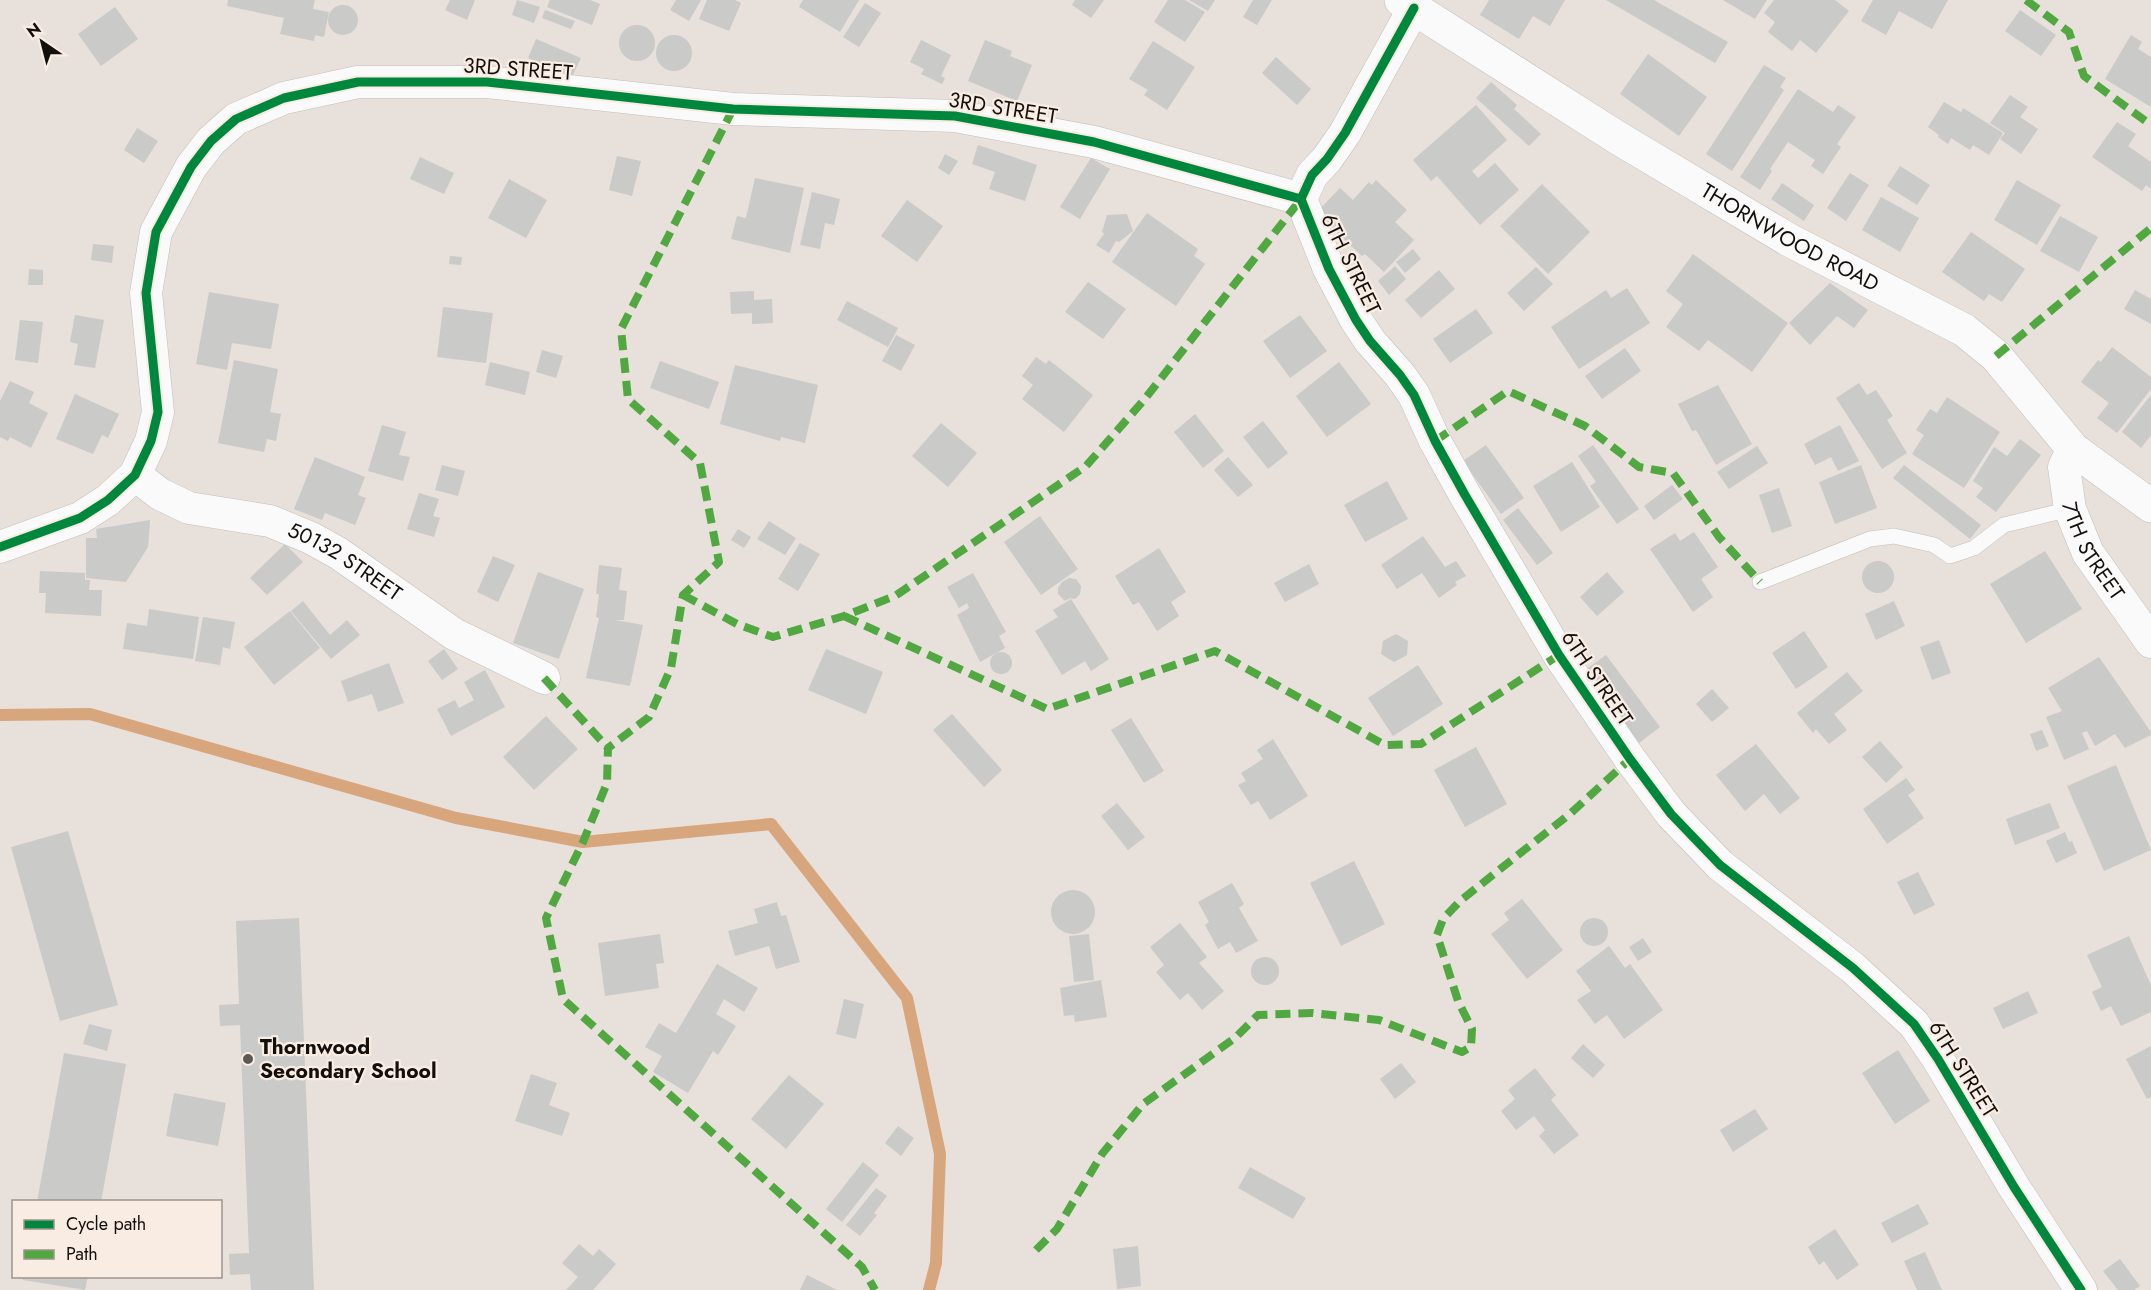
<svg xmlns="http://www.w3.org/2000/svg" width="2151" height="1290" viewBox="0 0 2151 1290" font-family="Jost,sans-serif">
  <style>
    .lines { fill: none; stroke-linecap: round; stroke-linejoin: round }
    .stream { stroke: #d8a67c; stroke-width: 12 }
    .building { fill: #cacac9 }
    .service-casing { stroke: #c4beba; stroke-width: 16 }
    .minor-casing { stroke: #c4beba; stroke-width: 33 }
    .tertiary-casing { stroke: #c4beba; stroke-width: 34 }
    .service { stroke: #fbfafa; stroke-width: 15 }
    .minor { stroke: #fbfafa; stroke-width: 32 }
    .tertiary { stroke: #fbfafa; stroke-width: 33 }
    .quiet { stroke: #51a841; stroke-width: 8; stroke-dasharray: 15 8; stroke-linecap: butt }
    .cycleway-casing { stroke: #f9ece3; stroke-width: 13 }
    .cycleway { stroke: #00873e; stroke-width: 9 }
    .poi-dot { fill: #5d5854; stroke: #f9ece3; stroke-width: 2 }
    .labels { text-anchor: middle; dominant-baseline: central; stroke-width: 4.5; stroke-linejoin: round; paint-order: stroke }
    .street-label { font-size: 21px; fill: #130f0c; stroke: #f9ece3 }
    .poi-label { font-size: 21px; font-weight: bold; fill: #130f0c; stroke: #f9ece3; text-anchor: start }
  </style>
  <rect width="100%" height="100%" fill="#e7e0db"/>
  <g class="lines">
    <polyline class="stream" points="0,715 90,714 456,818 583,842 771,824 907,998 940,1154 936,1263 929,1290"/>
  </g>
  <g class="building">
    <polygon points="228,0 315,0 313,9 329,12 324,37 315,35 314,41 280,34 284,18 227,6"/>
    <polygon points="450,0 475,0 467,20 445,10"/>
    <polygon points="517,0 540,7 534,23 512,15"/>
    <polygon points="550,0 590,0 600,4 592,25 547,7"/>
    <polygon points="676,0 701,0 689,21 670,10"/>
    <polygon points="707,0 735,0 741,3 729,31 699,19"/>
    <polygon points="803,0 859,0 840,32 799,7"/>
    <polygon points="1075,0 1104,0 1091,18 1072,5"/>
    <polygon points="1168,0 1185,0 1205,12 1185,42 1154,22"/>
    <polygon points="1189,0 1215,0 1208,11"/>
    <polygon points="1253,0 1272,0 1257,25 1243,17"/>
    <polygon points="1489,0 1565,0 1550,26 1533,16 1519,39 1480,15"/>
    <polygon points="1606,0 1654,0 1728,42 1715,63"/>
    <polygon points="1723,0 1767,0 1755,19"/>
    <polygon points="1774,0 1835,0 1849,11 1816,53 1800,40 1792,51 1768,32 1775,22 1764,13"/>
    <polygon points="1873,0 1948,0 1932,29 1899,11 1886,35 1861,21"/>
    <polygon points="865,3 881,13 859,47 843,37"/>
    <circle cx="343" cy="20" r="15"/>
    <polygon points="115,7 138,39 101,66 78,34"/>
    <polygon points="545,10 575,21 571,29 542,18"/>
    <polygon points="2020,10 2056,35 2041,56 2005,31"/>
    <circle cx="637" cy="43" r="18"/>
    <polygon points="2131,35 2142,42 2138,49 2151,57 2151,107 2105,79"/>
    <circle cx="674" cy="53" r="18"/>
    <polygon points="536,39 581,58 572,77 528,58"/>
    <polygon points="921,40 951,55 941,76 945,78 942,84 921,74 924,69 910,62"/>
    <polygon points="985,40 1012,51 1010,56 1032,65 1017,101 968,81"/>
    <polygon points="1153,41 1195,67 1167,110 1144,95 1148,90 1129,79"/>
    <polygon points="1648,54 1707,97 1679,136 1620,94"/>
    <polygon points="1276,57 1311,89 1297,105 1262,73"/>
    <polygon points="1764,65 1786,78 1780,87 1784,90 1732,171 1706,154"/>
    <polygon points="1491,82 1517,105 1514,109 1541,134 1529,146 1476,98"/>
    <polygon points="1798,89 1833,112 1838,105 1856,117 1837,144 1841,147 1823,174 1811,166 1815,160 1788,142 1770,169 1772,171 1760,190 1740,177"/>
    <polygon points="2010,95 2028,107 2020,117 2038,129 2021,154 2000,139 2005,133 1990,123"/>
    <polygon points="1944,102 1961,112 1963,108 2003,133 1989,155 1973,145 1970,150 1951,138 1948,144 1938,137 1939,135 1928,127"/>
    <polygon points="1476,105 1507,140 1472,171 1478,178 1495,163 1519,190 1480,225 1437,176 1431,181 1413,160"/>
    <polygon points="2117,122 2136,134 2128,146 2151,162 2151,189 2146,185 2142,191 2092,157"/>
    <polygon points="137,128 158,141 144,163 124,150"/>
    <polygon points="978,145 1037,165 1025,201 989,189 995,172 972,164"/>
    <polygon points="945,154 958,161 949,175 938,168"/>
    <polygon points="617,156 641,161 632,196 609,190"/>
    <polygon points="420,157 454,173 444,194 410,179"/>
    <polygon points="1091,158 1110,169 1080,219 1060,207"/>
    <polygon points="1900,166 1930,185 1917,205 1887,186"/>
    <polygon points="1850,173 1869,185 1846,221 1827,208"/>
    <polygon points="755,178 804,188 790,253 731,239 737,216 746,218"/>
    <polygon points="509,179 547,200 526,238 488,218"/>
    <polygon points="1376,180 1407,210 1395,222 1414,240 1384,272 1365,254 1362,256 1316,213 1340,188 1353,200 1369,182 1372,185"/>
    <polygon points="2017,180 2061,205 2037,245 1994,220"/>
    <polygon points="1782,183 1814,205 1804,221 1771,199"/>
    <polygon points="1542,184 1590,232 1548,274 1500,226"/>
    <polygon points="812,192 840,199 834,225 825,223 820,249 800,245"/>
    <polygon points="1881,197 1919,218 1900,252 1862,230"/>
    <polygon points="907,200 943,226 917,262 881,236"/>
    <polygon points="1147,213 1198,249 1194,256 1205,264 1176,306 1112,262"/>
    <polygon points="1127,214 1133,231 1119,242 1116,241 1109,253 1096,245 1104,234 1102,232 1107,215"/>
    <polygon points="2060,216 2098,237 2079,272 2040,251"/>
    <polygon points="1971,232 2025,269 2002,302 1989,294 1984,301 1942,272"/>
    <polygon points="93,244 114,246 112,263 91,260"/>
    <polygon points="1413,249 1421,259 1405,273 1396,262"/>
    <polygon points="1693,254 1788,323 1752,372 1708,340 1699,351 1666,327 1683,304 1666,291"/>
    <polygon points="450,256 462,257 461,265 449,264"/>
    <polygon points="1395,266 1406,279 1389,295 1378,281"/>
    <polygon points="1536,267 1553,284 1524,311 1507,293"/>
    <polygon points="29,269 43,270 43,285 28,285"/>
    <polygon points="1439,270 1455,289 1421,318 1405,300"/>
    <polygon points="1088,282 1126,309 1103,339 1065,312"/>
    <polygon points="1830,283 1868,310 1854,328 1837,316 1810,345 1789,323"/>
    <polygon points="1627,288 1650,323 1579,369 1551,327 1606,290 1611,298"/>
    <polygon points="2135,290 2151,299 2151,324 2124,309"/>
    <polygon points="754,291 754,300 772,299 773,323 752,324 752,313 731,314 730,292"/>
    <polygon points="209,292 279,304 271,349 232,343 227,370 196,364"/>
    <polygon points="847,301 898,328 888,347 837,320"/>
    <polygon points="443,307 493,313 486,363 437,357"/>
    <polygon points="1476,309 1493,333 1450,363 1433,339"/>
    <polygon points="75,315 104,320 95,368 74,365 78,344 70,342"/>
    <polygon points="1300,315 1327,351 1290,378 1263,341"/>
    <polygon points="20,320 43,322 38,363 15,360"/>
    <polygon points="896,335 915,345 901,371 882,361"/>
    <polygon points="2112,347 2151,377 2151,389 2117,433 2097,418 2109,403 2081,382 2098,360 2101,362"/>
    <polygon points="1625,348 1641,371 1602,399 1585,376"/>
    <polygon points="542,350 563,356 556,378 536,372"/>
    <polygon points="1036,357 1046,364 1049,360 1093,395 1064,432 1022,399 1033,385 1022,376"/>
    <polygon points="234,360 278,369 270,412 281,414 276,441 267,439 264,452 218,443"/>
    <polygon points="660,361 719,382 709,409 650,388"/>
    <polygon points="490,362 530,372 525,395 485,385"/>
    <polygon points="1339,362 1371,404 1327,437 1296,396"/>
    <polygon points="735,365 818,385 805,443 781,437 780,441 720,424"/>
    <polygon points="10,381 34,392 29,403 48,413 31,448 10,437 8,441 0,437 0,401"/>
    <polygon points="1859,383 1867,395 1876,390 1893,416 1887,420 1907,453 1882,469 1836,398"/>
    <polygon points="1718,385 1752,444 1716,465 1696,430 1692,431 1678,404"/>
    <polygon points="75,394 119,414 108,438 102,435 93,454 56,439"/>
    <polygon points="2151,395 2151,435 2141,448 2122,432"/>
    <polygon points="1947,397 2000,432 1964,488 1912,454 1924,435 1916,430 1930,409 1937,413"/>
    <polygon points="1195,414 1224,451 1203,468 1174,432"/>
    <polygon points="1263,421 1288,453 1268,469 1243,437"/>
    <polygon points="941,423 977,453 948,487 912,456"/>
    <polygon points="382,425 406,432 399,455 410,457 403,481 368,471"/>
    <polygon points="1840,425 1859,461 1838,471 1831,457 1815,465 1804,444"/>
    <polygon points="2020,439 2041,455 1996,512 1976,497 1983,488 1973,481 1994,447 2007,456"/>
    <polygon points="1486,445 1524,498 1501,514 1463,461"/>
    <polygon points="1593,445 1639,509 1617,524 1590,486 1596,482 1578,456"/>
    <polygon points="1757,446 1768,463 1729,489 1717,472"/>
    <polygon points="315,457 365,477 358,495 366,498 355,525 325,513 322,520 294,509"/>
    <polygon points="1228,457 1253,485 1238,497 1214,470"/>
    <polygon points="1572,462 1600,507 1561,532 1533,486"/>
    <polygon points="442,465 465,471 458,496 435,490"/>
    <polygon points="1861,465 1877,508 1835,524 1819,482"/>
    <polygon points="1904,465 1981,525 1970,539 1893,478"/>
    <polygon points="1387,481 1408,519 1365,542 1344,505"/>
    <polygon points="1672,485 1683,499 1654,520 1644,506"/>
    <polygon points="1779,488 1792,526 1772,533 1759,495"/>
    <polygon points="419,493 439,499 433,516 440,518 434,537 407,529"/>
    <polygon points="1518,508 1553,553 1537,565 1503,520"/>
    <polygon points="1040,516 1078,569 1041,595 1004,542"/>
    <polygon points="150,520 148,547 126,582 86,578 86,538 97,538 96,529"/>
    <polygon points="769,521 796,538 785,555 757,539"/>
    <polygon points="738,529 751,537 744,548 731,540"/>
    <polygon points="1694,532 1718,567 1701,579 1713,597 1693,612 1650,549 1675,533 1680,541"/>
    <polygon points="1423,536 1445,567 1456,561 1466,576 1455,582 1457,585 1439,598 1422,573 1397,589 1381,565"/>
    <polygon points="800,543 820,554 798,591 778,579"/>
    <polygon points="285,544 303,562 267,595 250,578"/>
    <polygon points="1159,548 1186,592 1171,602 1179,616 1157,631 1139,602 1133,605 1115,576"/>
    <polygon points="2045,551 2082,609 2026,643 1990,584"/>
    <polygon points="493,556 515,565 498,602 477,592"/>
    <circle cx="1878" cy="577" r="16"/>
    <polygon points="1309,564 1319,584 1285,602 1274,583"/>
    <polygon points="599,565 622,568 619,590 627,591 624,620 615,620 643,625 630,686 586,678 599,618 596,617 599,594 596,594"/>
    <polygon points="40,571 85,573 85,580 90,580 89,590 102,590 101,616 45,613 46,593 39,593"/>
    <polygon points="538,572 584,589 559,659 513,643"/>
    <polygon points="1607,572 1624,592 1597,616 1580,597"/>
    <polygon points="973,573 1006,632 999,636 1005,648 980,662 957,615 969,608 967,603 959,608 947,587"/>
    <polygon points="1069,578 1076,579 1081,586 1080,594 1075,599 1070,598 1065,601 1058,594 1058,588 1062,582"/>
    <polygon points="1071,599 1109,659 1091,671 1085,661 1062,675 1035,631 1058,617 1053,610"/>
    <polygon points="303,601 330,635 347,620 360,635 331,659 291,611"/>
    <polygon points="1894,601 1905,626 1876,640 1865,614"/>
    <polygon points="149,609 199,617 193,659 123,649 127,623 147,626"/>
    <polygon points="290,611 320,648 274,685 244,647"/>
    <polygon points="203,617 235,622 230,649 223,647 220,665 195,661"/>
    <polygon points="1804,631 1828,667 1796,689 1772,653"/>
    <polygon points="1396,634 1408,641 1407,655 1394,662 1381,654 1383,641"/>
    <polygon points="1939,640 1951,673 1932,680 1920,647"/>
    <polygon points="444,649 458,669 442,680 428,661"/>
    <polygon points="826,649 883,672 866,714 808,690"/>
    <circle cx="1001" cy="663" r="11"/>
    <polygon points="1606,655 1660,727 1639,743 1585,670"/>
    <polygon points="2099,657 2151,732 2151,735 2125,748 2115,734 2095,746 2087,731 2082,733 2089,749 2064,760 2046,717 2062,711 2048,688"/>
    <polygon points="389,663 404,703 378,712 372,694 348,702 341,681"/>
    <polygon points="1418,665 1443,704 1393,736 1368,698"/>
    <polygon points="485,670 505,707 451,736 437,709 455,700 459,708 474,700 464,682"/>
    <polygon points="1847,672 1863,691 1834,714 1847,730 1829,744 1816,729 1813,733 1797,713"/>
    <polygon points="1712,689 1729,708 1712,722 1696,704"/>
    <polygon points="952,714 1002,770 984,787 933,730"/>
    <polygon points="546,716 578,749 534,790 503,757"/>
    <polygon points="1131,718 1164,771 1144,783 1111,730"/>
    <polygon points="2042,730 2049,746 2036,751 2030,734"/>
    <polygon points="1273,739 1308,796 1270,820 1258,801 1251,805 1238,785 1246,781 1241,773 1263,759 1257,750"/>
    <polygon points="1880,741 1903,767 1886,783 1862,757"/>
    <polygon points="1756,744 1800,798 1780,814 1764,794 1745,811 1716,775"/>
    <polygon points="1476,747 1507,804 1465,827 1434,770"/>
    <polygon points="2116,765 2151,850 2104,871 2067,786"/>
    <polygon points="1906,778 1915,790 1908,795 1924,818 1887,844 1863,809"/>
    <polygon points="1117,803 1145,837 1128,850 1101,816"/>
    <polygon points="2050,803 2060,828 2015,845 2006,819"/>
    <polygon points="68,831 118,1005 60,1021 11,847"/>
    <polygon points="2065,832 2069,842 2072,841 2077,853 2056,863 2046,841"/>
    <polygon points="1354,861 1385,924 1341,946 1310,883"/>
    <polygon points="1918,872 1935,905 1914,915 1897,882"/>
    <polygon points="1232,883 1244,904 1239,908 1258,941 1236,953 1230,942 1218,949 1205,925 1209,922 1198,902"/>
    <circle cx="1073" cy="912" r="22"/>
    <polygon points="1522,899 1563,950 1527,979 1491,934 1509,920 1504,913"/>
    <polygon points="777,902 781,916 786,915 800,962 776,969 769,946 735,956 728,931 758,923 754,909"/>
    <polygon points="299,918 314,1290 251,1290 250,1274 230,1275 229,1254 249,1253 240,1025 220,1026 219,1005 239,1004 236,921"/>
    <circle cx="1594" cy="932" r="14"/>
    <polygon points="1180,923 1207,957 1199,963 1224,991 1202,1010 1188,993 1180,1000 1156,972 1164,965 1150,947"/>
    <polygon points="660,934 664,963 656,964 659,988 605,996 598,943"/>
    <polygon points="1089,934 1094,980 1074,982 1069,936"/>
    <polygon points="2129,936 2151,985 2151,1012 2121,1026 2111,1006 2101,1011 2092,992 2102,987 2087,955"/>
    <polygon points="1643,938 1652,952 1638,961 1629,947"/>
    <polygon points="1609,946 1625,968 1630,964 1663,1010 1624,1039 1607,1015 1595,1024 1577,1000 1591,991 1576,971"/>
    <circle cx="1265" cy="971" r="14"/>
    <polygon points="717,964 758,988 744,1012 724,999 716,1014 736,1026 718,1055 713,1051 688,1093 653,1072 662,1056 645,1047 659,1023 676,1033"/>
    <polygon points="1101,980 1107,1017 1075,1022 1074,1015 1064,1016 1060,988"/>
    <polygon points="2028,991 2038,1013 2003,1029 1993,1008"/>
    <polygon points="844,999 864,1004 856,1039 836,1034"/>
    <polygon points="89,1024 112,1030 107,1051 83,1044"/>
    <polygon points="1583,1044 1605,1065 1593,1078 1571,1058"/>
    <polygon points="2151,1046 2151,1097 2147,1099 2126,1059"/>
    <polygon points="1898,1050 1930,1101 1895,1124 1862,1073"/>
    <polygon points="64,1053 126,1064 101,1202 37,1202"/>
    <polygon points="1401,1063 1416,1082 1395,1099 1380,1079"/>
    <polygon points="1535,1068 1556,1095 1551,1100 1579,1135 1554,1154 1539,1136 1545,1130 1534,1116 1516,1130 1501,1111 1515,1099 1508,1090"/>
    <polygon points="531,1074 557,1083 549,1105 570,1113 562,1136 515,1121"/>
    <polygon points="789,1075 824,1104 786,1149 751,1119"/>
    <polygon points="174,1093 226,1103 218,1146 166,1136"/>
    <polygon points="1755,1109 1768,1129 1733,1152 1720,1130"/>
    <polygon points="898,1126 914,1138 901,1156 885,1143"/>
    <polygon points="863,1162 879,1175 842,1222 826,1209"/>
    <polygon points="1250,1167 1306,1198 1293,1219 1238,1188"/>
    <polygon points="876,1188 887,1196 874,1213 877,1215 860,1236 846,1225"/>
    <polygon points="1918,1204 1929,1224 1892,1243 1881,1223"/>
    <polygon points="1835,1229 1859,1265 1837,1280 1824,1261 1819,1265 1808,1247"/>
    <polygon points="579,1244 593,1256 599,1249 616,1264 593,1290 566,1290 578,1277 562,1263"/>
    <polygon points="1138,1246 1141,1286 1117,1289 1113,1249"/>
    <polygon points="1925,1252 1942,1290 1917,1290 1904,1261"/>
    <polygon points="2120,1259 2140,1286 2134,1290 2118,1290 2103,1271"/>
    <polygon points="807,1275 837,1290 800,1290"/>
    <polygon points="23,1276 88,1276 85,1290 23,1280"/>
  </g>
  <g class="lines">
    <g class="service-casing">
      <polyline id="service" points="1760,582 1870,539 1894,536 1934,545 1950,556 1974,548 2004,525 2070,509"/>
    </g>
    <g class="minor-casing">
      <g id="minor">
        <polyline points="1414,8 1345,133 1327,159 1312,175 1301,199 1329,269 1356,320 1370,341 1400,375 1414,395 1435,441 1465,495 1559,655 1630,759 1671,814 1720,865 1853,968 1914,1024 1938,1059 2014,1187 2081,1290"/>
        <path id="s1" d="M2073,449L2064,467L2070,509L2088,553L2151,642"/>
        <path id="s2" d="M135,475L160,494L189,508L270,521L311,538L338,553L454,634L544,678"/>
        <polyline points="0,547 80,518 108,500 135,475 151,441 158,412 146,293 156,232 191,167 211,141 236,119 284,98 358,82 487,82 733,109 955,116 1094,142 1301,199"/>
      </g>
    </g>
    <g class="tertiary-casing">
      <g id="tertiary">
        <path id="s3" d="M1401,0L1618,138L1789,240L1964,330L1996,356L2073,449L2151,506"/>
      </g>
    </g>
    <use href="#service" class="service"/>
    <use href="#minor" class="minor"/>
    <use href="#tertiary" class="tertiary"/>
    <g class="quiet">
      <polyline points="2026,0 2069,32 2084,76 2151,125"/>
      <polyline points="733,109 621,329 628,399 700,463 719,562 683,595 671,668 649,717 608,748 607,783 583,842 546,918 563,999 862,1267 875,1290"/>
      <polyline points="1996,356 2151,228"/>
      <polyline points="1435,441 1508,391 1585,426 1639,467 1673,473 1719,537 1760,582"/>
      <polyline points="683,595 737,624 773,637 844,616 895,596 1086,466 1144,400 1301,199"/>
      <polyline points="844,616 1047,709 1215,651 1385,745 1421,744 1559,655"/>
      <polyline points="544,678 608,748"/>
      <polyline points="1036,1250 1057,1229 1102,1154 1143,1104 1235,1038 1258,1015 1312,1013 1379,1020 1462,1052 1471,1047 1472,1029 1458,1001 1437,935 1443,919 1460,901 1571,813 1630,759"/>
    </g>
    <g class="cycleway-casing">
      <g id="cycleway">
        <polyline points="1414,8 1345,133 1327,159 1312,175 1301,199 1329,269 1356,320 1370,341 1400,375 1414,395 1435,441 1465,495 1559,655 1630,759 1671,814 1720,865 1853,968 1914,1024 1938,1059 2014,1187 2081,1290"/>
        <polyline points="0,547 80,518 108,500 135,475 151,441 158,412 146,293 156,232 191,167 211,141 236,119 284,98 358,82 487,82 733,109 955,116 1094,142 1301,199"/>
      </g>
    </g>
    <use href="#cycleway" class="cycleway"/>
  </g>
  <circle class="poi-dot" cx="248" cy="1059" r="6"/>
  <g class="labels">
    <g class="street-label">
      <text transform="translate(518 69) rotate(4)">3RD STREET</text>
      <text transform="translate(1003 108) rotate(9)">3RD STREET</text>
      <text stroke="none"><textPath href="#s3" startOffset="456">THORNWOOD ROAD</textPath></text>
      <text transform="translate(1351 264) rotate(64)">6TH STREET</text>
      <text stroke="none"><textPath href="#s1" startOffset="110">7TH STREET</textPath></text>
      <text stroke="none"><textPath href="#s2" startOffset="231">50132 STREET</textPath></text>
      <text transform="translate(1597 678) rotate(56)">6TH STREET</text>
      <text transform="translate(1963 1069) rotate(58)">6TH STREET</text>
    </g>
    <g class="poi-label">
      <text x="260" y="1047">Thornwood<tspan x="260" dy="24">Secondary School</tspan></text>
    </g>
  </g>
  <rect x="12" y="1200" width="210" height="78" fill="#f9ece3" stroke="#9d948d" stroke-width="1.5"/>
  <rect x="24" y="1220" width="30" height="9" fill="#00873e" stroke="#9d948d" stroke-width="1.5"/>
  <text x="66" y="1230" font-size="18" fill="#130f0c">Cycle path</text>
  <rect x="24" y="1250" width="30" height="9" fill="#51a841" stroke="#9d948d" stroke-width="1.5"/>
  <text x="66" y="1260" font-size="18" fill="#130f0c">Path</text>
  <g transform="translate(42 42) rotate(325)" stroke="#f9ece3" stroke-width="4.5" paint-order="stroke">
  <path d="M0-4.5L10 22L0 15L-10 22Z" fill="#130f0c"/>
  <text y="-9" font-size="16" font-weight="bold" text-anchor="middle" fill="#130f0c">N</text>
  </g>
</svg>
